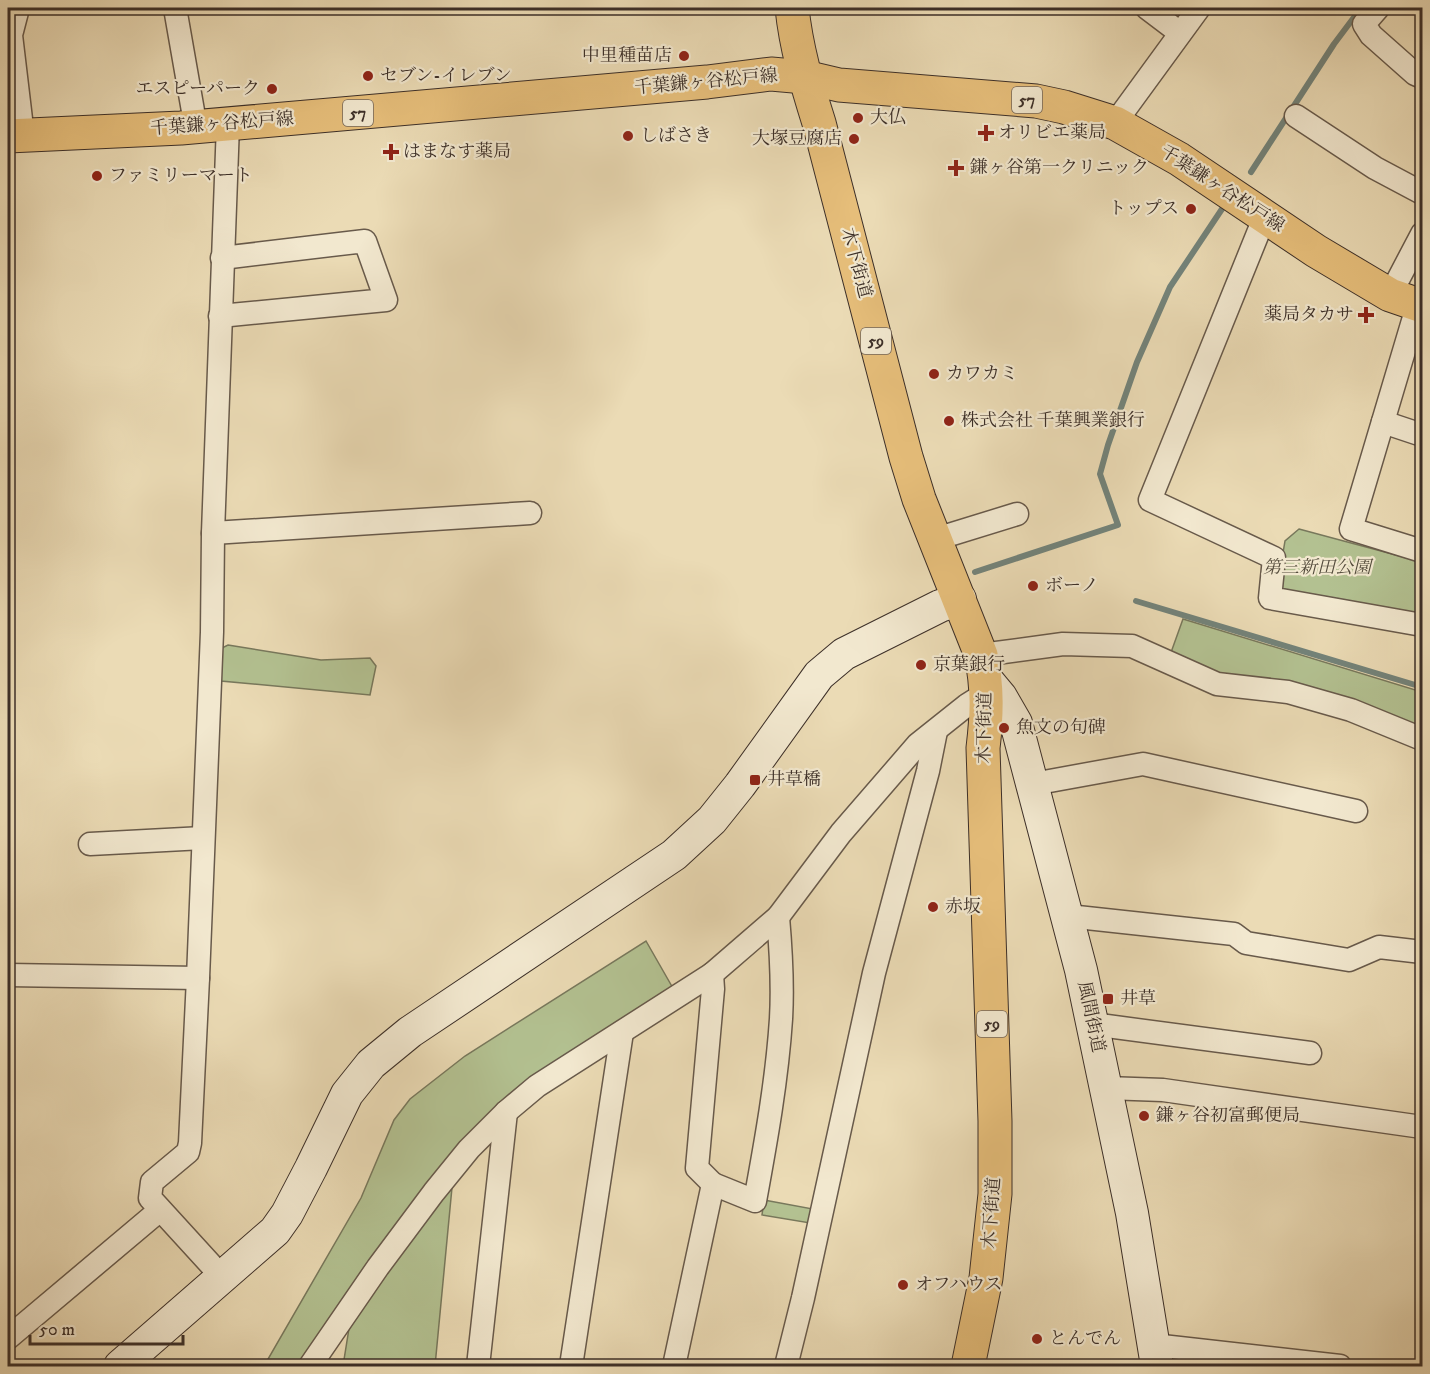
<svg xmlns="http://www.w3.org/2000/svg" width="1430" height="1374" viewBox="0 0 1430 1374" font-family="'IM FELL DW Pica','Noto Serif JP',serif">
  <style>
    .green { fill: #b3c191; stroke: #78785c; stroke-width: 1.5 }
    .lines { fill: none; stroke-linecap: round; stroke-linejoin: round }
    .stream { stroke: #73837a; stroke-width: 6 }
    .street-casing { stroke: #685a4b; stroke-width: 25 }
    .secondary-casing { stroke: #3c2f28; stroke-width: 34 }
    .primary-casing { stroke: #3c2f28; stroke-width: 35 }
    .street { stroke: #f2e8cf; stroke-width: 22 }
    .secondary { stroke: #f2e8cf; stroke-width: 32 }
    .primary { stroke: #e6be7a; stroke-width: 33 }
    .poi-dot { fill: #8f2418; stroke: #f2e8cf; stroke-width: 2 }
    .labels { text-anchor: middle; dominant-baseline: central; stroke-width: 4.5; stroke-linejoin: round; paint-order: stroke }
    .shield { fill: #f2e8cf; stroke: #73665a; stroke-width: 1.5 }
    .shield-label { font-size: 16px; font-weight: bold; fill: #3c2f28 }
    .poi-label { font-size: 18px; fill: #3c2f28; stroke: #f2e8cf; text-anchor: start }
    .street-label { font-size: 18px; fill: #3c2f28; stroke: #f2e8cf }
    .park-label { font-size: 18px; font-style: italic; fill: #544c3d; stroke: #f2e8cf }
  </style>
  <rect width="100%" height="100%" fill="#ebdbb5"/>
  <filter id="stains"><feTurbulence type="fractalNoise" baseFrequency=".00333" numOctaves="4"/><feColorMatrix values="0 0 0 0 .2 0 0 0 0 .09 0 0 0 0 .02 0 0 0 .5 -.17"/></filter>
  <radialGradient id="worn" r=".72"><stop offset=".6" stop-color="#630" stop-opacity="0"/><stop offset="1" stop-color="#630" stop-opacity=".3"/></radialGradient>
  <g class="green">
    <polygon points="1299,529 1422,562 1422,618 1277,589 1285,541"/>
    <polygon points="1183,619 1422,692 1422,735 1252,687 1169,658"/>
    <polygon points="228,645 321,660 370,658 376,666 370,695 221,681 222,648"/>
    <polygon points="646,941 674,990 530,1084 303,1366 264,1366 361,1198 394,1120 410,1099 465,1056"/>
    <polygon points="453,1177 435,1366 343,1366 351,1316"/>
    <polygon points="764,1200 813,1209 810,1223 762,1215"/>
  </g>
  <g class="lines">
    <g class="stream">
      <polyline points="1251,172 1334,44 1361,8"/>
      <polyline points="975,572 1118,525 1100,474 1108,445 1137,362 1170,287 1224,206"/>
      <polyline points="1136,601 1422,687"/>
    </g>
    <g class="street-casing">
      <g id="street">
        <polyline points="18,8 11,35 23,136"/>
        <polyline points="175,8 193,111"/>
        <polyline points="1147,8 1180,33"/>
        <polyline points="1378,8 1364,24 1371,35 1415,74 1422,77"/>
        <polyline points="1296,116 1375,168 1422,193"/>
        <polyline points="1115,123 1199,8"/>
        <polyline points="1265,216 1150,500 1274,558 1270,598 1422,625"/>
        <polyline points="1390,295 1422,234"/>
        <polyline points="1418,304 1351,529 1422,551"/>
        <polyline points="220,316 386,300 365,241 222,258"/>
        <polyline points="1383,422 1422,435"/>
        <polyline points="213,533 530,513"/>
        <polyline points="936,539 1017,514"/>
        <polyline points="981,655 1063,644 1132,646 1217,684 1288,692 1351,710 1422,739"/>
        <polyline points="1033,784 1143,764 1356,811"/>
        <polyline points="90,844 203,838"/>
        <polyline points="1068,916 1234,934 1246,943 1349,960 1379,947 1422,952"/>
        <polyline points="712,974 713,989 697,1168 713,1184"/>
        <polyline points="8,975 198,978"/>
        <polyline points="1092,1024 1310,1053"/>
        <polyline points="1106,1088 1163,1090 1422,1127"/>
        <polyline points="223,1278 150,1198 152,1182 188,1152 190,1143 198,978 212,632 213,533 228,124"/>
        <polyline points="8,1338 160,1210"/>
        <polyline points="1153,1345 1340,1366"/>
        <polyline points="310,1366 378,1267 434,1192 469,1149 506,1112 537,1086 712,974 778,917 841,833 918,744 967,705 986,693"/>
        <polyline points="478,1366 506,1112"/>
        <polyline points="571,1366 622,1032"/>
        <path d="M674,1366L713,1184L755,1201C766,1141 777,1080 781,1019C783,985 781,951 778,917"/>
        <polyline points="786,1366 803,1298 874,973 928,771 936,731"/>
      </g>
    </g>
    <g class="secondary-casing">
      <g id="secondary">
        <polyline points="986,679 1001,697 1016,723 1081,970 1132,1213 1157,1366"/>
        <polyline points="120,1366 275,1231 287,1214 311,1168 347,1094 371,1064 410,1032 674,855 712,820 740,785 819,675 844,654 940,606 960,599"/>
      </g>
    </g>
    <g class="primary-casing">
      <g id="primary">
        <path d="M792,8C796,47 807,85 819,123L906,457L919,499L981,655C988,688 987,715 983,748L995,1121V1194L986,1278L968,1366"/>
        <polyline points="8,136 181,128 707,82 771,74 805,77 839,85 1036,101 1064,107 1115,123 1179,159 1316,251 1390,295 1422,306"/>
      </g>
    </g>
    <use href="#street" class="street"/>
    <use href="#secondary" class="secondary"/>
    <use href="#primary" class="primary"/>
  </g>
  <g class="poi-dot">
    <circle cx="684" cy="56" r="6"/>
    <circle cx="368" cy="76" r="6"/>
    <circle cx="272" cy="89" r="6"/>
    <circle cx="858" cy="118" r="6"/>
    <path d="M983 124h6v6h6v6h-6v6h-6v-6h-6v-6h6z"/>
    <circle cx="628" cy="136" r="6"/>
    <circle cx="854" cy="139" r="6"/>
    <path d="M388 143h6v6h6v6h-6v6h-6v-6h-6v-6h6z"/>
    <path d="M953 159h6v6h6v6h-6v6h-6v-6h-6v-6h6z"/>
    <circle cx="97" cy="176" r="6"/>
    <circle cx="1191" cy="209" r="6"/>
    <path d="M1363 306h6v6h6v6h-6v6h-6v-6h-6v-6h6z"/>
    <circle cx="934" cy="374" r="6"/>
    <circle cx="949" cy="421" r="6"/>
    <circle cx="1033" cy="586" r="6"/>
    <circle cx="921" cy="665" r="6"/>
    <circle cx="1004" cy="728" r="6"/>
    <rect x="749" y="774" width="12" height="12" rx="3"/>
    <circle cx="933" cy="907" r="6"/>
    <rect x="1102" y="993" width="12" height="12" rx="3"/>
    <circle cx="1144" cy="1116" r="6"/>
    <circle cx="903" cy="1285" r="6"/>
    <circle cx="1037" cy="1339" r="6"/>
  </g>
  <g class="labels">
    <g class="shield">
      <rect x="1012" y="87" width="30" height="26" rx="4.5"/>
      <rect x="343" y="100" width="30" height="26" rx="4.5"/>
      <rect x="861" y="328" width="30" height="26" rx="4.5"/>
      <rect x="977" y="1011" width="30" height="26" rx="4.5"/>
    </g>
    <g class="shield-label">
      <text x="1027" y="100">57</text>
      <text x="358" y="113">57</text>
      <text x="876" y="341">59</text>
      <text x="992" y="1024">59</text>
    </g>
    <g class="poi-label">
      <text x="672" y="56" text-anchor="end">中里種苗店</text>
      <text x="380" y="76">セブン-イレブン</text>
      <text x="260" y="89" text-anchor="end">エスピーパーク</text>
      <text x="870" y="118">大仏</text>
      <text x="998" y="133">オリビエ薬局</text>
      <text x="640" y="136">しばさき</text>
      <text x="842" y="139" text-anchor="end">大塚豆腐店</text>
      <text x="403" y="152">はまなす薬局</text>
      <text x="970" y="168">鎌ヶ谷第一クリニック</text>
      <text x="109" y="176">ファミリーマート</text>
      <text x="1179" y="209" text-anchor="end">トップス</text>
      <text x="1354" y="315" text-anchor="end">薬局タカサ</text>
      <text x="946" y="374">カワカミ</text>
      <text x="961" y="421">株式会社 千葉興業銀行</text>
      <text x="1045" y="586">ボーノ</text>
      <text x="933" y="665">京葉銀行</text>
      <text x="1016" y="728">魚文の句碑</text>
      <text x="767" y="780">井草橋</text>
      <text x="945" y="907">赤坂</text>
      <text x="1120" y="999">井草</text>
      <text x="1156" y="1116">鎌ヶ谷初富郵便局</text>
      <text x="915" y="1285">オフハウス</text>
      <text x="1049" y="1339">とんでん</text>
    </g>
    <g class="street-label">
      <text transform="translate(706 82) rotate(-5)">千葉鎌ヶ谷松戸線</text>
      <text transform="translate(222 124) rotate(-4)">千葉鎌ヶ谷松戸線</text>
      <text transform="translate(1222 189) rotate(33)">千葉鎌ヶ谷松戸線</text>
      <text transform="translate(856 263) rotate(75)">木下街道</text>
      <text transform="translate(985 728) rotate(-89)">木下街道</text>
      <text transform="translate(1091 1017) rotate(78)">風間街道</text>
      <text transform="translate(992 1213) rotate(-86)">木下街道</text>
    </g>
    <g class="park-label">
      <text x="1317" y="568">第三新田公園</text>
    </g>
  </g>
  <rect width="1430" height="1374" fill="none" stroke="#ebdbb5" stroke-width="30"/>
  <rect x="9" y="9" width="1412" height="1356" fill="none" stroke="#3c2f28" stroke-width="3"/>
  <rect x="15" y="15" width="1400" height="1344" fill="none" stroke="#3c2f28" stroke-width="1.5"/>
  <path d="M30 1335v9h153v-9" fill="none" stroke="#3c2f28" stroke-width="3"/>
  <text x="39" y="1335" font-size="18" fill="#3c2f28" stroke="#f2e8cf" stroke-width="4.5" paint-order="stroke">50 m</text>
  <rect width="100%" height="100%" filter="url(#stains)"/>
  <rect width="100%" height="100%" fill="url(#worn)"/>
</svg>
